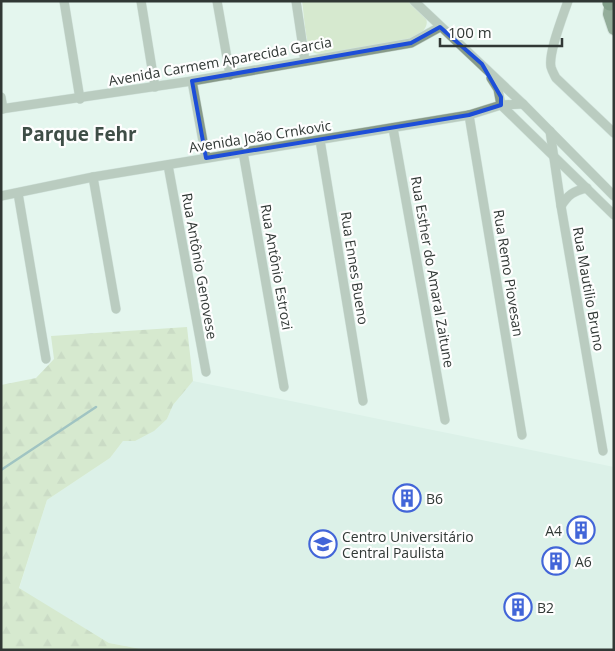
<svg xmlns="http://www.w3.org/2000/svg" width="615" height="651" viewBox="0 0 615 651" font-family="'Open Sans',sans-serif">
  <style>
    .built { fill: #d2ece0 }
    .green { fill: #c5d9a9 }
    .forest { fill: url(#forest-firs) }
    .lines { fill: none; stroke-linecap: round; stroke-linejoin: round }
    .stream { stroke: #4e878d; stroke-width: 2.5 }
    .minor-casing { stroke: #c0d0c9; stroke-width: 10 }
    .primary-casing { stroke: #c0d0c9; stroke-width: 14 }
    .motorway-casing { stroke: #c0d0c9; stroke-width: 16 }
    .minor { stroke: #879a88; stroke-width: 9 }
    .primary { stroke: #315434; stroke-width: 12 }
    .motorway { stroke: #0f3b16; stroke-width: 15 }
    .marked { fill: none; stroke: #1d4ed8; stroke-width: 4; stroke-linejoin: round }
    .labels { text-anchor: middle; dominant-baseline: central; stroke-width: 4.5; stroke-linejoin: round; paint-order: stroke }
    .street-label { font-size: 14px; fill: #313835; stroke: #fefefe }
    .poi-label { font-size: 14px; fill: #313835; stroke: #fefefe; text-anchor: start }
    .district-label { font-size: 19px; font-weight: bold; fill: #3e4d46; stroke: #fefefe }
  </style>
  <defs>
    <pattern id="forest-firs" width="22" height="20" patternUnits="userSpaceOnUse" patternTransform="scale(1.25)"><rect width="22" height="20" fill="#c5d9a9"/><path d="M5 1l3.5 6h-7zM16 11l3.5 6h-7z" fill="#aabb92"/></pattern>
  </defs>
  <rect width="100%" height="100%" fill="#e4f6ee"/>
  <polygon class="built" points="193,381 614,467 614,650 146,650 109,643 19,589 47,500 110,458 123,441 135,440 167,419 173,405"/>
  <path class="green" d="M302,1H410C425,16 436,21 416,38L323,54C318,54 314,54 311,50C305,42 304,13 302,1Z"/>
  <polygon class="forest" points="187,327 193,381 173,405 167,419 154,431 135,441 123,441 110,458 47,500 19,588 109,643 146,650 1,650 1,385 36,378 54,359 51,336"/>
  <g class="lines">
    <polyline class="stream" points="1,470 96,407"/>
    <g class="minor-casing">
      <g id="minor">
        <polyline points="64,1 80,99"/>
        <polyline points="141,1 155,87"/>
        <polyline points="217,1 230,75"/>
        <polyline points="296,1 305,61"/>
        <polyline points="414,1 523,104 614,196"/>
        <path d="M568,1C563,16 548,53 551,67C552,71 554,74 556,78L614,133"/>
        <polyline points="491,78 498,89 501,105 614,215"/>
        <polyline points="192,81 206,158"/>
        <polyline points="1,97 3,109"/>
        <polyline points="1,109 192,81 411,43 440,27"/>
        <polyline points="469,115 522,435"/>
        <polyline points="393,128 445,420"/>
        <polyline points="550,131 561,206 603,451"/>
        <polyline points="320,140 363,401"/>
        <polyline points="243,152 284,387"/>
        <polyline points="168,165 206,372"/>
        <polyline points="93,177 116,309"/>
        <polyline points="18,193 46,359"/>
        <polyline points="1,196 93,177 469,115 501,105 523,104"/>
        <path d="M561,206C568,195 573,191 587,188"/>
      </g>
    </g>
    <g class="primary-casing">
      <polyline id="primary" points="611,1 609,14 614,29"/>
    </g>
    <g class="motorway-casing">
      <polyline id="motorway" points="610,3 611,1"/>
    </g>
    <use href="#minor" class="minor"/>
    <use href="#primary" class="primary"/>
    <use href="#motorway" class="motorway"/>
  </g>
  <path d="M0 0H615V651H0ZM440,27L482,64L501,97V105L469,115L206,158L192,81L411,43Z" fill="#e4f6ee" fill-opacity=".55" fill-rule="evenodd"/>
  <path class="marked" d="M440,27L482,64L501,97V105L469,115L206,158L192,81L411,43Z"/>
  <defs>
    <g id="building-ring" transform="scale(1.4375)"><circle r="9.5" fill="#fefefe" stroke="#4265d8" stroke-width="1.5"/><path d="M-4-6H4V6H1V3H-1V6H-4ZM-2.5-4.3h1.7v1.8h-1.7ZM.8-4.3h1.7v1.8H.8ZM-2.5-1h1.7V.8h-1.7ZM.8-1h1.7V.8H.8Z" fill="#4265d8"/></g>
    <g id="university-ring" transform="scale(1.4375)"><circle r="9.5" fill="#fefefe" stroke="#4265d8" stroke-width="1.5"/><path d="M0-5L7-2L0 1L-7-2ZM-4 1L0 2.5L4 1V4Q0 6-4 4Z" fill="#4265d8"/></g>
  </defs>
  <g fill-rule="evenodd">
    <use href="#building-ring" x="407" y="498"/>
    <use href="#building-ring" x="581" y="530"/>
    <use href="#university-ring" x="323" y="544"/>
    <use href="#building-ring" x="556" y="561"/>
    <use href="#building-ring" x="518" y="607"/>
  </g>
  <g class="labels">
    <g class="street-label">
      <text transform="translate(220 61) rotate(-10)">Avenida Carmem Aparecida Garcia</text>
      <text transform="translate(260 136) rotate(-9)">Avenida João Crnkovic</text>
      <text transform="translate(200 266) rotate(80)">Rua Antônio Genovese</text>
      <text transform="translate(277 267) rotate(80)">Rua Antônio Estrozi</text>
      <text transform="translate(355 268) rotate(81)">Rua Ennes Bueno</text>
      <text transform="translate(433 272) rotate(80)">Rua Esther do Amaral Zaitune</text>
      <text transform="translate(509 273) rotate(81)">Rua Remo Piovesan</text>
      <text transform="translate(589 289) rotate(80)">Rua Mautilio Bruno</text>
    </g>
    <g class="poi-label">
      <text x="426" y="498">B6</text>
      <text x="562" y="530" text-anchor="end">A4</text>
      <text x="342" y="536">Centro Universitário<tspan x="342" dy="16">Central Paulista</tspan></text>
      <text x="575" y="561">A6</text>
      <text x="537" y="607">B2</text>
    </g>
    <g class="district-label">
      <text x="79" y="134">Parque Fehr</text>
    </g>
  </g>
  <rect width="615" height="651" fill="none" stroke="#313835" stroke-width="5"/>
  <path d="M440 38v8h122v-8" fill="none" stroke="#313835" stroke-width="2.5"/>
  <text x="448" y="38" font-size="15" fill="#313835" stroke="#fefefe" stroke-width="4" paint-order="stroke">100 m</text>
</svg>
